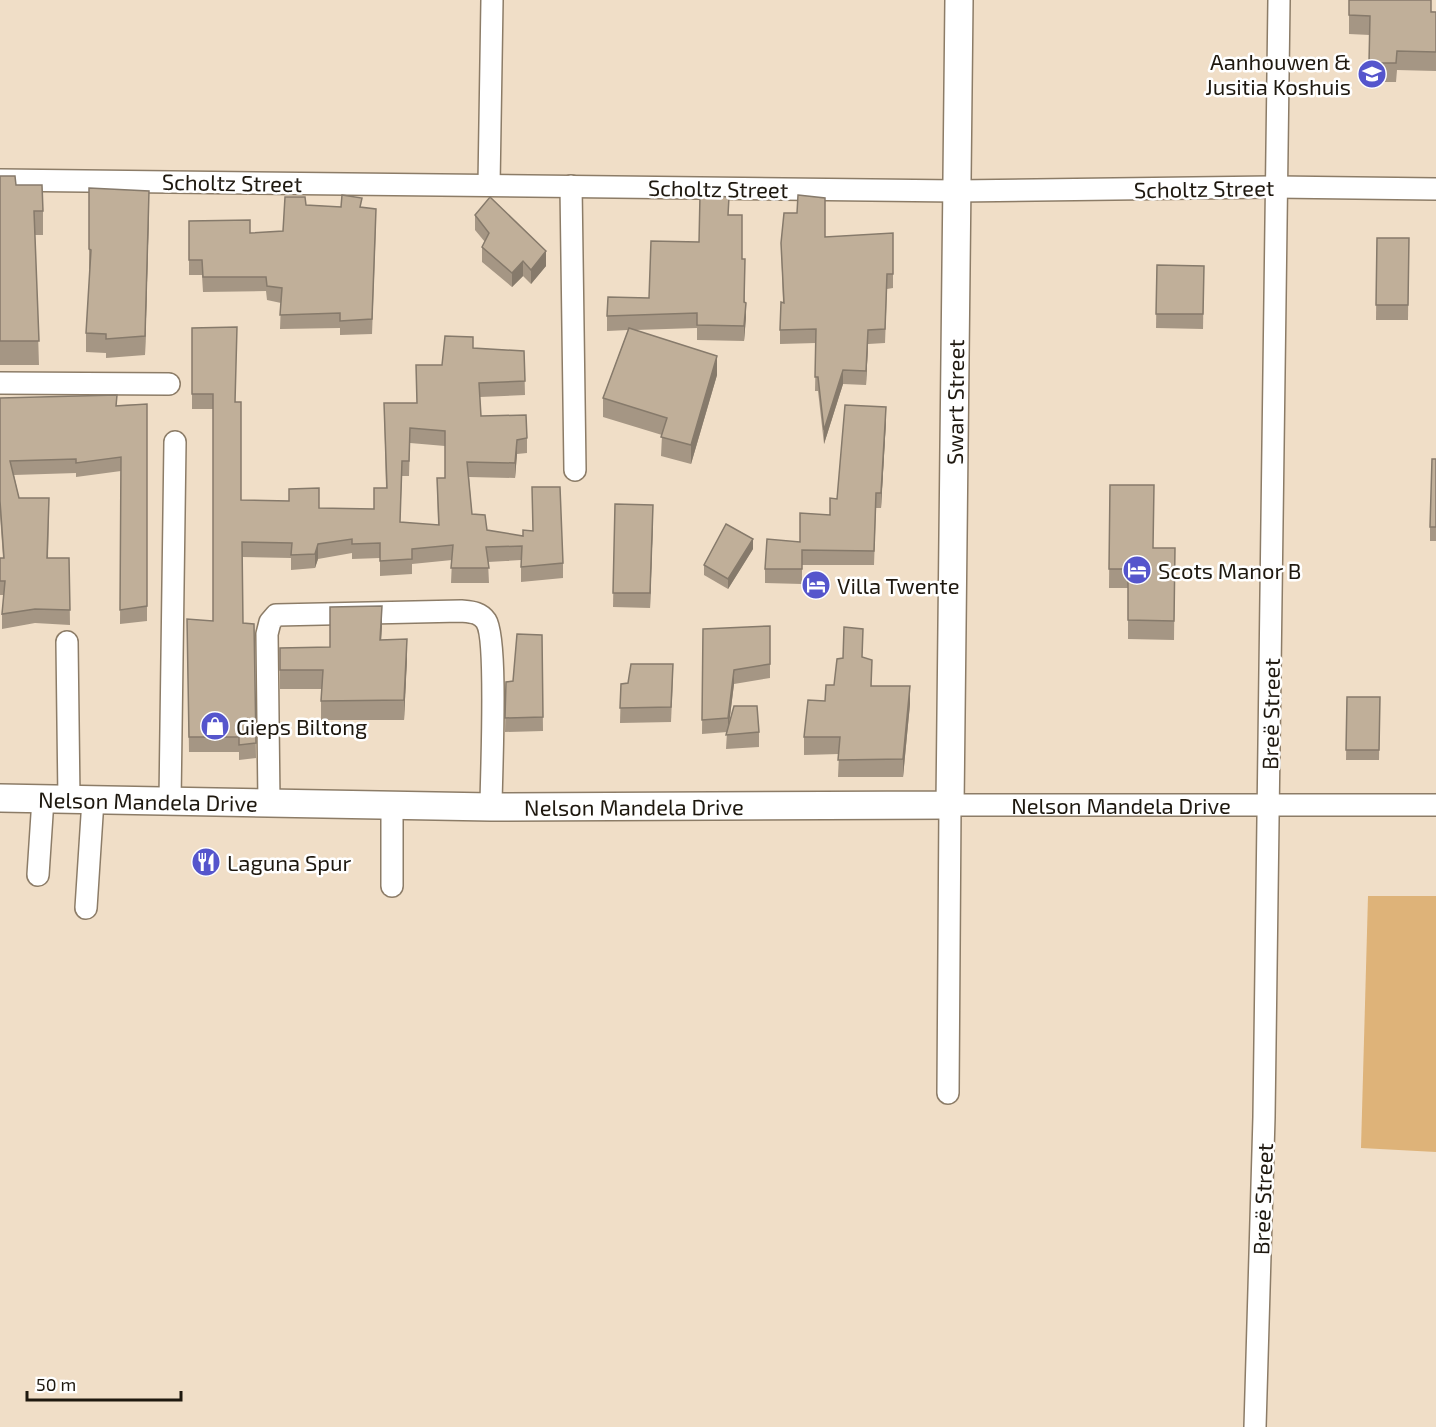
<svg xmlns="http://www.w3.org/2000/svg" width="1436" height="1427" viewBox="0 0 1436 1427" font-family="'Exo 2',sans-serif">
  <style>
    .green { fill: #deb379 }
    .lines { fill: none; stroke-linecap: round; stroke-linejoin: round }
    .minor-casing { stroke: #8c7c67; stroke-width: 24 }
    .major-casing { stroke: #8c7c67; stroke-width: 30 }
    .minor { stroke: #fff; stroke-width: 21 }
    .major { stroke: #fff; stroke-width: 27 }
    .wall { fill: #a59684; fill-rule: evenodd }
    .shaded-wall { fill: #867a6b }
    .building { fill: #c0af99; stroke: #867a6b; stroke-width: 1.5; fill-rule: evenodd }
    .labels { text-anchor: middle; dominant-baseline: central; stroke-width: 5; stroke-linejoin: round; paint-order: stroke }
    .poi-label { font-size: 22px; fill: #1e180f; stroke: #fff; text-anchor: start }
    .street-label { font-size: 22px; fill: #1e180f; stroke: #fff }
  </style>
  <rect width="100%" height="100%" fill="#f0dec7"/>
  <polygon class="green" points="1368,896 1436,896 1436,1152 1361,1148"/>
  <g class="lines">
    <g class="minor-casing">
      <g id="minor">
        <polyline points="0,180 957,191 1276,187 1436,189"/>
        <polyline points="489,185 492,0"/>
        <polyline points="571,186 575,470"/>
        <polyline points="0,383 169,384"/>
        <polyline points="67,642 69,800"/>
        <polyline points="170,801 175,442"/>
        <path d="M269,803L267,634L270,622L276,615L461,611C471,612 480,612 486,621C498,639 491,777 491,807"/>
        <polyline points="38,875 43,799"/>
        <polyline points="392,886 392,805"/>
        <polyline points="86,908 93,800"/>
        <path id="s1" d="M948,1093L950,805H1436"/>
        <polyline points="1255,1427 1264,1117 1279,0"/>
      </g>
    </g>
    <g class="major-casing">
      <g id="major">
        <path id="s2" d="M0,798L491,807L950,805L959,0"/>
      </g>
    </g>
    <use href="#minor" class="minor"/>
    <use href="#major" class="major"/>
  </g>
  <g class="wall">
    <polygon points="1349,0 1436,12 1436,71 1397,70 1396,82 1369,82 1370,35 1349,34"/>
    <polygon points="0,176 16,185 43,211 43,235 35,235 39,365 0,365"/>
    <polygon points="89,188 149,210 145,355 106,358 106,353 86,352 86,333 90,269 89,269"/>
    <polygon points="306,205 362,208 376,224 372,334 340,335 340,328 280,329 281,303 267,300 266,291 203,292 202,275 189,275 189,221 250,233 283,231"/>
    <polygon points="475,215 546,266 531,284 523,276 512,287 482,262 482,247 485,242 475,230"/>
    <polygon points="729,215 742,259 746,317 744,341 697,340 697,328 635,330 717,375 691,464 661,456 662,435 603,417 603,398 628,330 607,331 607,316 649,298 699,242"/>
    <polygon points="893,233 893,288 887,289 885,343 868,344 866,385 843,384 824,444 818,391 815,391 816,343 780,344 780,330 783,302 781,243 825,237"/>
    <polygon points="1377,238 1409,238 1408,320 1376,320"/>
    <polygon points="1157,265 1204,266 1203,329 1156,328"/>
    <path d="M192,328L236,402L241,500L319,508L374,509L386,488L384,403H417L416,365H442L473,348L524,351L525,395L480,397L481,416L527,438V453L517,454L515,478L469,477L472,514L487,530L563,563V578L521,582V560L488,562L489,583H451L452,560L412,564V574L380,576V558L352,559V553L318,559L315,568L291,570V558L242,557L243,623L254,624L256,758L239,760V752H189L187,619L213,621V409H192ZM410,443L445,446V478H437L438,525L400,522L402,476H409Z"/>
    <polygon points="0,398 117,405 147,404 147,621 120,624 121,471 76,477 76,473 14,475 19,498 49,512 48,558 69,558 70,625 35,623 2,629 2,614 4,595 0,595 0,558 3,558 0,515"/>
    <polygon points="886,421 881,508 876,508 874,565 802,565 802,584 765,583 765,569 800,542 830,515 837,499"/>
    <polygon points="1436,459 1436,541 1430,541 1430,527"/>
    <polygon points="1110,485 1154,548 1175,548 1174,640 1128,639 1128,588 1109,588"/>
    <polygon points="615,504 653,519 650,608 613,607"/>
    <polygon points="753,549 728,589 704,575 704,565"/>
    <polygon points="382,625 381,640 407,658 404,720 321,720 321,689 280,689 280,648 330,647"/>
    <polygon points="770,626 770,678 734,684 729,724 759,732 759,747 726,749 727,732 702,734 703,629"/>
    <polygon points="542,635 543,731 505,732 506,682 513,681"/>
    <polygon points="862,657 872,686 910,704 903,777 838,777 839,754 804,755 804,737 834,685"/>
    <polygon points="673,678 671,722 620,723 621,684"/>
    <polygon points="1347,697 1380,697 1379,760 1346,760"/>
  </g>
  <g class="shaded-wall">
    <polygon points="149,191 149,210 145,355 145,336"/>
    <polygon points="546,251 546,266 531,284 531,270"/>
    <polygon points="523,261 523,276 512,287 512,273"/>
    <polygon points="746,303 746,317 744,341 744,326"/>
    <polygon points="868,330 868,344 866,385 866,371"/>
    <polygon points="717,356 717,375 691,464 691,445"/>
    <polygon points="843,370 843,384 824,444 824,430"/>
    <polygon points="886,407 886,421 881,508 881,493"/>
    <polygon points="517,440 517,454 515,478 515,463"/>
    <polygon points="653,505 653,519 650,608 650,593"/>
    <polygon points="753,539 753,549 728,589 728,579"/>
    <polygon points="318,544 318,559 315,568 315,554"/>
    <polygon points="382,606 382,625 380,659 380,640"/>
    <polygon points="407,639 407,658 404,720 404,700"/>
    <polygon points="734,670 734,684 728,732 728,718"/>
    <polygon points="910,686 910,704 903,777 903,759"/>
  </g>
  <g class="building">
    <polygon points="1349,0 1431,0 1431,12 1436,12 1436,52 1397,51 1396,63 1369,63 1370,16 1349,15"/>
    <polygon points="0,176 15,176 16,185 42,185 43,211 34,211 39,341 0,341"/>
    <polygon points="89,188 149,191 145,336 106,339 106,334 86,333 91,250 89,249"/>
    <polygon points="342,195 362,198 360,207 376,209 372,319 340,321 340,313 280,315 282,288 267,286 266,277 203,277 202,260 189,260 189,221 250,220 250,233 283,231 285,197 305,197 306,205 341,207"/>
    <polygon points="700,195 729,197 728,215 742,215 742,259 745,259 744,302 746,303 744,326 697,325 697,313 607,316 608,297 649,298 651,241 699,242"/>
    <polygon points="798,195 825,198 825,237 893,233 893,274 887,274 885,329 868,330 866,371 843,370 824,430 818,377 815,377 816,329 780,330 781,302 784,303 781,243 784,213 797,213"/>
    <polygon points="490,197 546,251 531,270 523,261 512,273 482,247 489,233 475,215"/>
    <polygon points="1377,238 1409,238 1408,305 1376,305"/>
    <polygon points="1157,265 1204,266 1203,314 1156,314"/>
    <path d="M237,327L235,402H241V500L289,501V489L319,488V508L374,509V488H387L384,403H417L416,365H442L445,336L473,337V348L524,351L525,381L479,383L481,416L526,415L527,438L517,440L515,463L467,462L472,514L485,515L487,530L523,536V530L533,531L532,487H560L563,563L521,567L522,546L486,547L489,568H451L453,545L412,549V559L380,561V543L352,544V539L318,544L315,554L291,555L292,543L242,542L243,623L254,624L256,743L239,745V737H189L187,619L213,621V394H192V328ZM410,428L445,431V478H437L439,525L400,522L402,461H409Z"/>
    <polygon points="629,328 717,356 691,445 661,437 667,418 603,398"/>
    <polygon points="117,395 116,406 147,404 147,606 120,610 121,457 76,463 76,459 10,461 19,498 49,498 47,558 69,558 70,610 35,609 2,614 5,581 0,581 0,558 4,558 0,501 0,398"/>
    <polygon points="845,405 886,407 881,493 876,493 874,551 802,550 802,569 765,569 767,539 800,542 800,513 830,515 830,498 837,499"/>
    <polygon points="1432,459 1436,459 1436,527 1430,527"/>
    <polygon points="1110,485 1154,485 1153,548 1175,548 1174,621 1128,620 1128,569 1109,569"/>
    <polygon points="615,504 653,505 650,593 613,593"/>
    <polygon points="726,524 753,539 728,579 704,565"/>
    <polygon points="382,606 380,640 407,639 404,700 321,701 323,670 280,670 280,648 330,647 330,607"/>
    <polygon points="770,626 770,664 734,670 728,718 702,720 703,629"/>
    <polygon points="844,627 863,629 862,657 872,660 871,686 910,686 903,759 838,760 840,737 804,737 808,700 825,701 826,685 834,685 837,659 843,658"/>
    <polygon points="517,634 542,635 543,717 505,718 506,682 513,681"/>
    <polygon points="631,664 673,664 671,707 620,708 621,684 628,683"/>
    <polygon points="1347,697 1380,697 1379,750 1346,750"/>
    <polygon points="734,706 757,706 759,732 726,735"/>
  </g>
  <defs>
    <g id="school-disc" transform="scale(1.5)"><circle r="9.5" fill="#55c" stroke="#fff"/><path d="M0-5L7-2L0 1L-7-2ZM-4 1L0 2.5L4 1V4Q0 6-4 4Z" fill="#fff"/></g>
    <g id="hotel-disc" transform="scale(1.5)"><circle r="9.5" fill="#55c" stroke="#fff"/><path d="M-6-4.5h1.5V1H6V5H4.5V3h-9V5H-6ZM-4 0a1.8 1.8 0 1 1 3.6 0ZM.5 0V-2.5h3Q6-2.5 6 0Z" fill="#fff"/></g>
    <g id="shop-disc" transform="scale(1.5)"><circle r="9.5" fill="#55c" stroke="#fff"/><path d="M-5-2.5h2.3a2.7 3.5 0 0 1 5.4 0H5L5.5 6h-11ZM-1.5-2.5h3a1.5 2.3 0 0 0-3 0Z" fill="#fff"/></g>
    <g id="restaurant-disc" transform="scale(1.5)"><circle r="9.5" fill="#55c" stroke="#fff"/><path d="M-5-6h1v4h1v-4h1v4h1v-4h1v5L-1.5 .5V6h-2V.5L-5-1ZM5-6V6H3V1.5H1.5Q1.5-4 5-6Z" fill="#fff"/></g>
  </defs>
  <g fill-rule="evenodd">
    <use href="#school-disc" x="1372" y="74"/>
    <use href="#hotel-disc" x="1137" y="570"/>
    <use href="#hotel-disc" x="816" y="585"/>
    <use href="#shop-disc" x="215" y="726"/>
    <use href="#restaurant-disc" x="206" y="862"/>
  </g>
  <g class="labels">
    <g class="poi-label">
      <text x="1351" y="61" text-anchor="end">Aanhouwen &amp;<tspan x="1351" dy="25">Jusitia Koshuis</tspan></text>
      <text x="1158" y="570">Scots Manor B</text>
      <text x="837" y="585">Villa Twente</text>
      <text x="236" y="726">Gieps Biltong</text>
      <text x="227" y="862">Laguna Spur</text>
    </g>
    <g class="street-label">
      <text transform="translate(232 182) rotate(1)">Scholtz Street</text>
      <text transform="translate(718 188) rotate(1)">Scholtz Street</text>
      <text transform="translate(1204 188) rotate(-1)">Scholtz Street</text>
      <text stroke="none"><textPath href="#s2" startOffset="1353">Swart Street</textPath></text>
      <text transform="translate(1270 714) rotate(-89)">Breë Street</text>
      <text stroke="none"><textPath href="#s2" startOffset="148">Nelson Mandela Drive</textPath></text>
      <text stroke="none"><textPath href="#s1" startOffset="459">Nelson Mandela Drive</textPath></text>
      <text stroke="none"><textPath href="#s2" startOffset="634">Nelson Mandela Drive</textPath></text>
      <text transform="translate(1262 1199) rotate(-88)">Breë Street</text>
    </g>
  </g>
  <path d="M27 1391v9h154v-9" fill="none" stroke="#1e180f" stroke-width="3"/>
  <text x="36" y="1391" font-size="18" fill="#1e180f" stroke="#ffffff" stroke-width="4.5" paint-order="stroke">50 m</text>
</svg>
